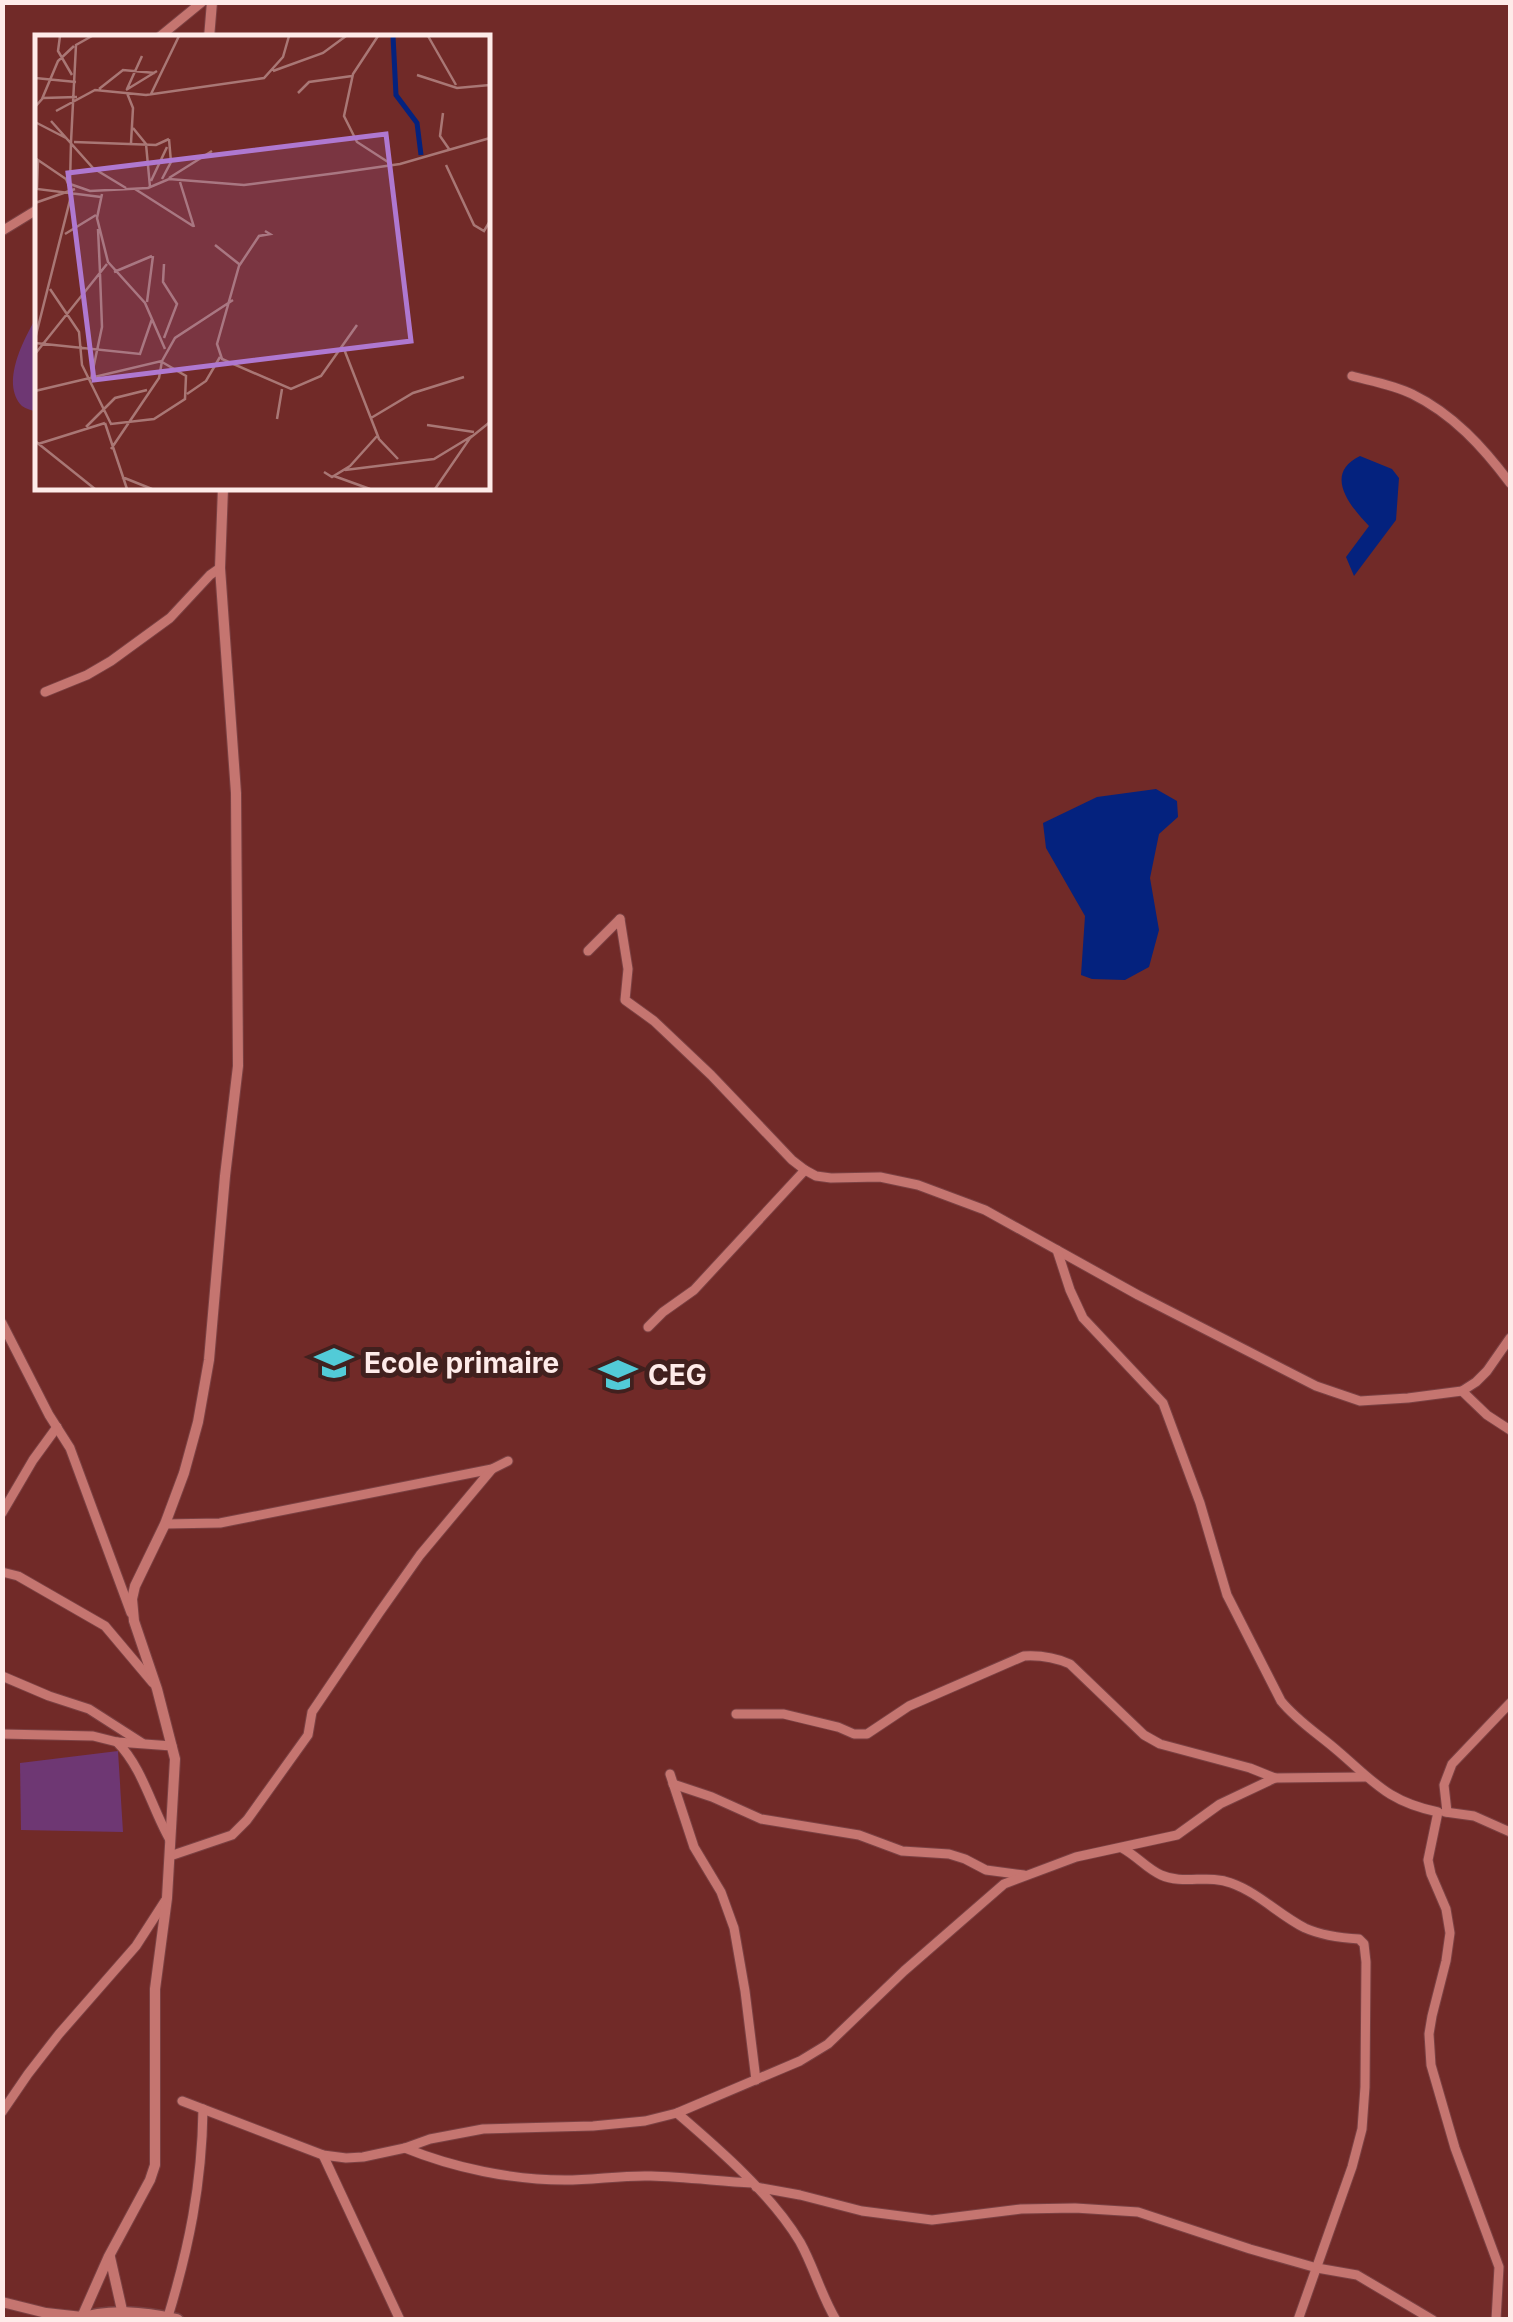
<svg xmlns="http://www.w3.org/2000/svg" width="1513" height="2322" viewBox="0 0 1513 2322" font-family="Inter,sans-serif">
  <style>
    .green { fill: #6e3773 }
    .water { fill: #04227e }
    .lines { fill: none; stroke-linecap: round; stroke-linejoin: round }
    .minor-casing { stroke: #7b4143; stroke-width: 11 }
    .tertiary-casing { stroke: #7b4143; stroke-width: 12 }
    .secondary-casing { stroke: #7b4143; stroke-width: 15 }
    .minor { stroke: #c57570; stroke-width: 9 }
    .tertiary { stroke: #c57570; stroke-width: 10 }
    .secondary { stroke: #c57570; stroke-width: 12 }
    .labels { text-anchor: middle; dominant-baseline: central; stroke-width: 10; stroke-linejoin: round; paint-order: stroke }
    .poi-label { font-size: 28px; font-weight: bold; fill: #feebe9; stroke: #41201e; text-anchor: start }
    .inset-river { fill: none; stroke: #04227e; stroke-width: 5 }
    .inset-road { fill: none; stroke: #a97775; stroke-width: 2.5 }
    .view { fill: #af78d0; fill-opacity: 0.15; stroke: #af78d0; stroke-width: 5 }
    .inset-edge { fill: none; stroke: #feebe9; stroke-width: 5 }
  </style>
  <rect width="100%" height="100%" fill="#712a28"/>
  <g class="green">
    <path d="M37,316L38,412H37C32,410 26,409 22,406C0,383 24,339 37,316Z"/>
    <polygon points="118,1751 123,1832 21,1830 20,1763"/>
  </g>
  <g class="water">
    <path d="M1360,456L1392,469L1399,478L1396,520L1354,576L1346,557L1369,526C1350,506 1323,474 1360,456Z"/>
    <polygon points="1156,789 1177,801 1178,817 1159,834 1150,878 1159,930 1149,967 1125,980 1092,979 1081,975 1085,916 1046,848 1043,823 1097,797"/>
  </g>
  <g class="lines">
    <g class="minor-casing">
      <g id="minor">
        <polyline points="158,38 202,2"/>
        <polyline points="2,231 38,209"/>
        <path d="M1352,376C1371,381 1394,385 1412,394C1453,414 1483,447 1510,483"/>
        <polyline points="45,692 87,675 111,661 170,618 210,575 220,568"/>
        <polyline points="620,919 628,969 625,1000 654,1021 711,1075 792,1160 805,1170 816,1176 831,1178 880,1177 918,1185 985,1210 1138,1295 1316,1386 1360,1401 1408,1398 1462,1391 1476,1382 1487,1371 1510,1338"/>
        <polyline points="588,951 620,919"/>
        <path d="M1057,1250L1070,1290L1083,1318L1163,1403L1200,1503L1227,1595L1281,1701C1298,1722 1320,1735 1339,1752C1375,1783 1389,1802 1438,1812L1428,1860L1431,1874L1446,1909L1450,1933L1446,1961L1432,2016L1429,2034L1431,2065L1455,2148L1499,2267L1496,2320"/>
        <polyline points="2,1323 49,1415 70,1448 131,1613"/>
        <polyline points="648,1327 663,1312 694,1290 805,1170"/>
        <polyline points="1462,1391 1487,1415 1510,1430"/>
        <polyline points="2,1513 33,1460 57,1427"/>
        <polyline points="165,1524 220,1523 492,1469 508,1461"/>
        <polyline points="2,1572 18,1576 105,1626 153,1683"/>
        <polyline points="2,1676 49,1696 89,1709 142,1743"/>
        <path d="M736,1714H784L838,1727L854,1734H867L909,1706L1024,1656C1041,1655 1054,1657 1070,1664L1144,1735L1160,1744L1250,1768L1275,1778"/>
        <polyline points="2,1734 93,1736 117,1742 172,1746"/>
        <path d="M117,1742C143,1768 152,1809 170,1840"/>
        <polyline points="670,1774 694,1847 721,1892 734,1928 745,1991 756,2080"/>
        <polyline points="673,1784 712,1797 761,1819 859,1835 902,1851 949,1854 965,1859 986,1870 1024,1875"/>
        <polyline points="1445,1812 1474,1816 1510,1832"/>
        <polyline points="1447,1812 1444,1785 1452,1764 1510,1703"/>
        <path d="M1122,1848C1137,1856 1147,1869 1161,1875C1183,1885 1209,1874 1231,1883C1259,1893 1279,1915 1305,1928C1323,1936 1340,1938 1359,1939L1364,1944L1366,1962L1365,2087L1362,2129L1352,2167L1298,2320"/>
        <polyline points="170,1856 232,1835 247,1820 308,1735 312,1712 379,1613 420,1555 492,1469"/>
        <polyline points="182,2101 323,2155 346,2158 363,2157 405,2148 430,2139 483,2129 593,2126 645,2121 677,2113 800,2061 828,2044 904,1971 1004,1884 1076,1857 1177,1835 1220,1804 1275,1778 1365,1777"/>
        <polyline points="2,2112 28,2074 59,2034 136,1946 165,1901"/>
        <path d="M677,2113C719,2149 772,2195 800,2242C814,2267 821,2295 836,2320"/>
        <path d="M405,2148C454,2168 512,2180 565,2180C594,2180 622,2175 651,2176C684,2177 718,2181 752,2183"/>
        <polyline points="323,2155 400,2320"/>
        <polyline points="756,2187 800,2195 862,2211 932,2220 1021,2209 1075,2208 1138,2212 1250,2249 1317,2268 1357,2275 1433,2320"/>
        <path d="M167,2320C189,2248 202,2184 203,2109"/>
      </g>
    </g>
    <g class="tertiary-casing">
      <g id="tertiary">
        <polyline points="209,38 212,2"/>
        <polyline points="110,2257 124,2319"/>
        <polyline points="2,2302 46,2313 82,2317 109,2256 150,2180 155,2165 155,1989 167,1898 175,1759 157,1689 134,1621 132,1599 135,1586 165,1524 184,1473 198,1422 209,1360 225,1176 238,1066 236,793 220,568 223,488"/>
      </g>
    </g>
    <g class="secondary-casing">
      <path id="secondary" d="M77,2320C109,2309 144,2313 177,2320"/>
    </g>
    <use href="#minor" class="minor"/>
    <use href="#tertiary" class="tertiary"/>
    <use href="#secondary" class="secondary"/>
  </g>
  <defs>
    <g id="school-bare" transform="scale(3)"><path d="M0-5L7-2L0 1L-7-2ZM-4 1L0 2.5L4 1V4Q0 6-4 4Z" fill="#52cbd7" stroke="#41201e" stroke-width="2.5" paint-order="stroke"/></g>
  </defs>
  <g fill-rule="evenodd">
    <use href="#school-bare" x="334" y="1363"/>
    <use href="#school-bare" x="618" y="1375"/>
  </g>
  <g class="labels">
    <g class="poi-label">
      <text x="364" y="1363">Ecole primaire</text>
      <text x="648" y="1375">CEG</text>
    </g>
  </g>
  <g transform="translate(35 35)">
    <rect width="455" height="455" fill="#712a28"/>
    <path class="inset-river" d="M358,1L361,60L382,88L386,120"/>
    <path class="inset-road" d="M25,1L23,16L37,40M57,1L41,10L36,107L35,149L55,156L113,153L134,144L209,150L302,138L365,129L455,103M343,1L318,39L309,81L322,107L353,127M393,1L421,50M238,36L288,18L311,1M382,40L422,53L455,50M0,43L41,47M64,54L88,35L120,38M92,54L107,21M91,55L122,36M92,58L98,73L96,108M263,58L274,47L317,41M116,59L144,1M7,64L23,26L39,11M0,72L8,63L42,62M21,76L60,55L111,60L229,43L248,22L254,1M408,78L405,101L414,114M16,86L58,133L91,153M0,87L31,103M98,93L111,109L115,152M39,107L121,110L134,104M0,123L31,144L37,157L0,304M3,125L2,154L66,162M411,130L439,190L449,196L455,186M134,143L177,116M127,144L136,127L134,104M116,146L132,112M145,147L159,192M100,154L158,191M67,159L62,183L73,227L110,268L130,314M0,168L40,154M63,194L65,237M230,196L235,199L224,201L204,231L182,309L187,324L256,354L286,341L322,290M30,199L61,180M180,210L204,229M129,229L128,247L142,269L129,303M79,237L117,221M15,254L44,297L47,330L76,389L119,384L150,364L151,341L127,327M112,267L118,221M0,308L105,319L117,284M309,314L344,404L363,424M0,319L72,229M56,344L67,292L65,239M0,356L127,326L140,303L198,265M152,359L171,346L185,322M336,383L378,358L429,342M242,384L247,354M70,388L92,454M392,390L439,397M51,392L80,363L112,355M0,406L60,454M3,409L70,388M76,414L124,343L127,326M310,435L399,424L437,401M289,437L297,442L315,431L343,400M299,441L335,454M87,442L117,454M400,454L435,403L455,387"/>
    <path class="view" d="M351,99L376,306L59,345L33,138Z"/>
    <rect width="455" height="455" class="inset-edge"/>
  </g>
  <rect width="1513" height="2322" fill="none" stroke="#feebe9" stroke-width="10"/>
</svg>
